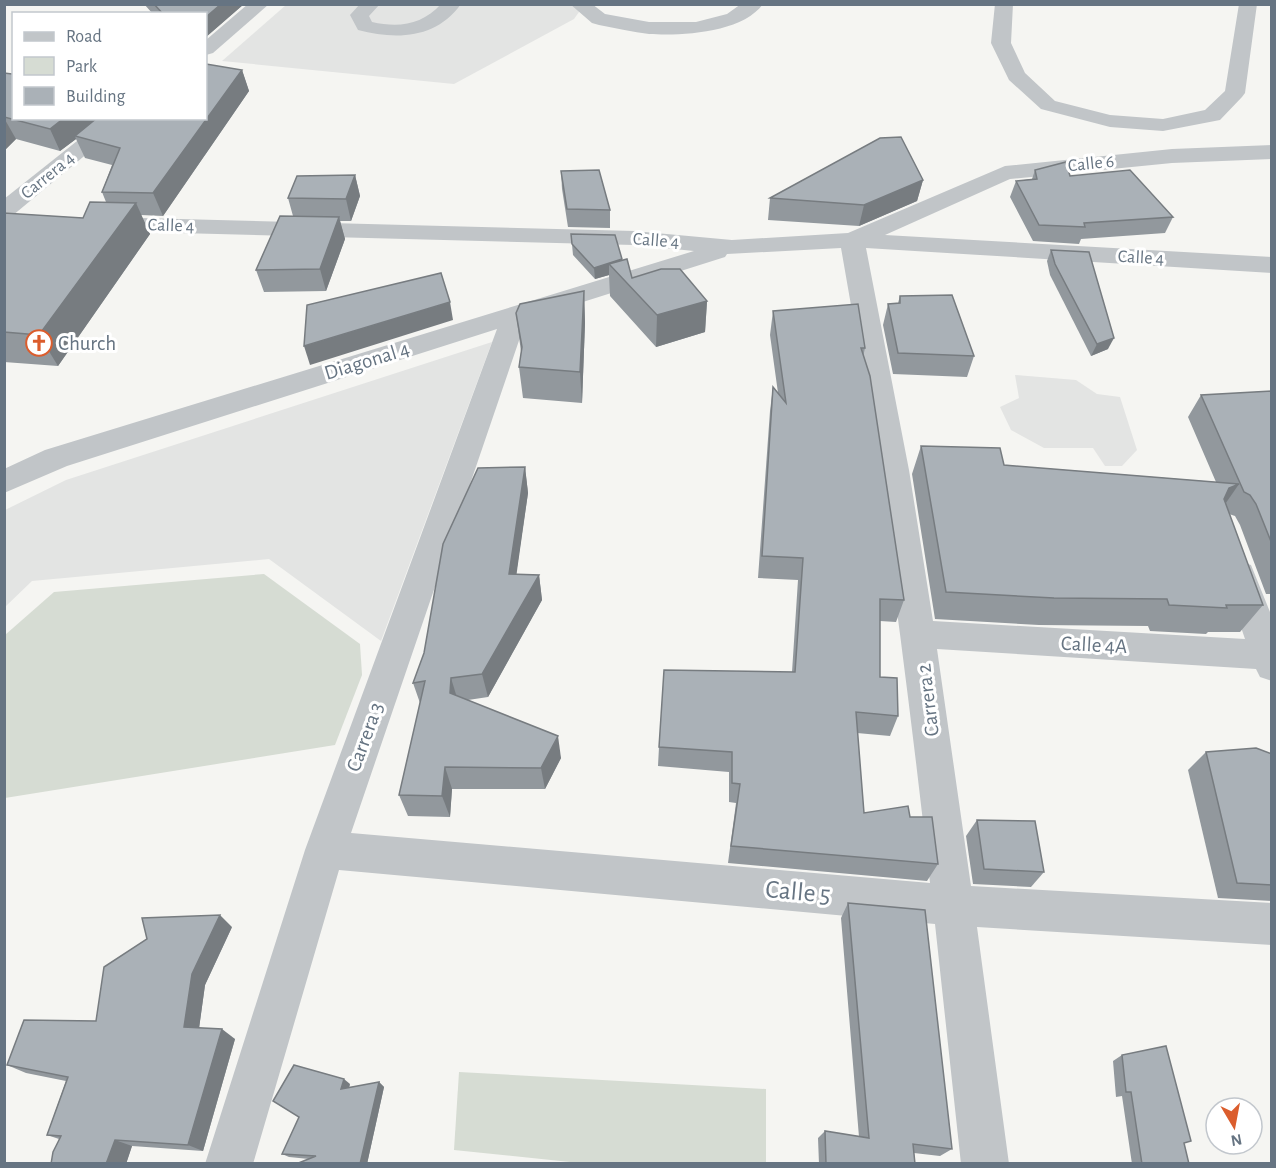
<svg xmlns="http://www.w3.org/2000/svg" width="1276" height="1168" viewBox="0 0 1276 1168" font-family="'Alegreya Sans',sans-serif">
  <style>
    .built { fill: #e3e4e3 }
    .green { fill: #d6dcd3 }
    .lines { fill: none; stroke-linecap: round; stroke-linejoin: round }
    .minor { fill: #c1c5c8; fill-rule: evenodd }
    .wall { fill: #92989d }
    .shaded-wall { fill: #777c80 }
    .building { fill: #aab1b7; stroke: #777c80; stroke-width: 1.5 }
    .labels { text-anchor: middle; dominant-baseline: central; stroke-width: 6; stroke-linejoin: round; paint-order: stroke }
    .far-street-label { font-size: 18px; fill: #667482; stroke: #fff }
    .poi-label { font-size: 21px; fill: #667482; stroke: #fff; text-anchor: start }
    .street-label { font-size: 21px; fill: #667482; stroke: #fff }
    .near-street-label { font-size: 26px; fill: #667482; stroke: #fff }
  </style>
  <rect width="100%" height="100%" fill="#f5f5f2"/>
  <g class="built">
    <polygon points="286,5 584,5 574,19 454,84 222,61"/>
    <polygon points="492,342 381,641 269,559 32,581 5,607 5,510 66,480"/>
    <polygon points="1015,375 1076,380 1097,394 1120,397 1137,450 1122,466 1105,466 1093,448 1044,448 1011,430 1000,407 1019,398"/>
  </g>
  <g class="green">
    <polygon points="264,574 360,644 362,675 335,745 5,798 5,635 54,592"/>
    <polygon points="459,1072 766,1089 766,1163 589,1164 454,1150"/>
  </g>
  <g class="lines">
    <g class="minor">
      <polygon points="248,4 269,4 213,53 206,55 206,40"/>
      <path d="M360,4H380L369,16L372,22C399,28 422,25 441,4H461C436,39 396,40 358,30L350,15Z"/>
      <path d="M570,4H592L605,14L649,22H696L727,14L741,4H763C742,33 682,36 649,34C633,32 616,28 599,25L592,23Z"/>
      <polygon points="995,4 1013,4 1011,43 1025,73 1055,101 1110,115 1163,119 1205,110 1225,91 1239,4 1257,4 1245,93 1242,97 1220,120 1163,131 1110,127 1041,109 1009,80 991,43"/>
      <polygon points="106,118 130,118 12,216 4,218 4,199"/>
      <path d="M1272,145V159L1172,163L1010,179L885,235L1272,257V273L866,248L909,470L933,621L1245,639L1223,574L1227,565L1239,561L1251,565L1272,617V681L1260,677L1256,669L937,649L971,886L1272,903V945L977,927L1009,1164H961L935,924L339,870L253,1164H205L305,850L497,329L67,466L4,493V469L45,450L694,251L634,245L102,231L94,229L90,224L94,219L102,217L634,231L732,240L848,233L1005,166L1172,149ZM841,248C879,459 906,670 930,883L351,833L526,320L725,257L727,254Z"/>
    </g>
  </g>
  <g class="wall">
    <polygon points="144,4 244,4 206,37 206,14 153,14"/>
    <polygon points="242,70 249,91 163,216 141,215 150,234 58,366 4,362 4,213 83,218 106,202 102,192 112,165 85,158 76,139 60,151 16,139 4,151 4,73 14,118 206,118"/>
    <polygon points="1035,170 1070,176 1173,217 1165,233 1081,239 1079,244 1033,241 1010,197 1016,181 1032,179"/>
    <polygon points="561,171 610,210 610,228 568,227 562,189"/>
    <polygon points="355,175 360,196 351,221 340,221 345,239 326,291 264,292 256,270 293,216 288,198"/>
    <polygon points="923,180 917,201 859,226 768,220 770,198"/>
    <polygon points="571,234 622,260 632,278 707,301 705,332 656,347 610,296 609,275 595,279 573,255"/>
    <polygon points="1051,250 1108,349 1091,356 1050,275 1047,261"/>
    <polygon points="584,291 585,323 582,403 523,398 519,367 521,352 516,313"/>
    <polygon points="900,296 974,356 967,377 893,374 883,325 888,304 898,303"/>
    <polygon points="773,311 865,348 863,357 904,600 896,622 880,621 880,677 898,716 890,736 857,733 864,813 910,817 938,864 927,881 728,863 736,803 729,802 729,772 658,766 659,747 792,672 798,580 758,578 770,411 773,387 778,393 770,335"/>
    <polygon points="1272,391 1272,594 1266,594 1240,525 1235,516 1229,514 1263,605 1240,632 1208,632 1206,634 1150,631 1148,626 1039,625 935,619 912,474 921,446 1004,465 1216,482 1188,417 1201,395"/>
    <polygon points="525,467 528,493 516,574 539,575 542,600 488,697 468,700 561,758 545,789 452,789 450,817 408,816 399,795 420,703 413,683"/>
    <polygon points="1206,752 1272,754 1272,901 1218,898 1188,770"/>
    <polygon points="977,820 1044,872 1031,887 973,884 966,836"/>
    <polygon points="848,903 952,1149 940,1156 914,1153 915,1164 819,1164 818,1138 825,1131 859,1137 841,918"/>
    <polygon points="232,927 205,985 199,1028 235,1039 203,1151 132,1146 126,1164 51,1164 59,1139 47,1135 66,1081 26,1073 7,1065 96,1021"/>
    <polygon points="1122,1055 1184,1143 1189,1164 1132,1164 1122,1096 1116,1097 1113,1061"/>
    <polygon points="379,1082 384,1087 367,1164 296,1164 309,1159 289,1157 282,1154 350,1084 349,1088"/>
  </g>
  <g class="shaded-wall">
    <polygon points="221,4 244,4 206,37 206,17"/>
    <polygon points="242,70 249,91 163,216 153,193"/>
    <polygon points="4,118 16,139 4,151"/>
    <polygon points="64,118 102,118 75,136 76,139 60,151 50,129"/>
    <polygon points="355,175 360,196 351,221 346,199"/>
    <polygon points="923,180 917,201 859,226 864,205"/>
    <polygon points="136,203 150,234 58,366 39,335"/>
    <polygon points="339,217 345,239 326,291 320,269"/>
    <polygon points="622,259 622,271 609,264 609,275 595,279 594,268"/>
    <polygon points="584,291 585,323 582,403 580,372"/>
    <polygon points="707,301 705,332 656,347 657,315"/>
    <polygon points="450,302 453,320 310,365 304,346"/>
    <polygon points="1114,338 1108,349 1091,356 1097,344"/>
    <polygon points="525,467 528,493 513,599 509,574"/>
    <polygon points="1239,484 1219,513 1209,516 1229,488"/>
    <polygon points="539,575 542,600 488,697 482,674"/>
    <polygon points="451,678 458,701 450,693"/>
    <polygon points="558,736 561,758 545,789 541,768"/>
    <polygon points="445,767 452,789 450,817 442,796"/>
    <polygon points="220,915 232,927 205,985 198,1036 184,1027 192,974"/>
    <polygon points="222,1029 235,1039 203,1151 188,1145"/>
    <polygon points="344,1079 350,1084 347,1094 341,1089"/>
    <polygon points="379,1082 384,1087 367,1164 360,1164"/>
    <polygon points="115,1140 132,1146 126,1164 106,1164"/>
  </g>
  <g class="building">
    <polygon points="154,4 221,4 206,17 206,14 163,14"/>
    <polygon points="206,64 242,70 153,193 102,192 120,148 75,136 97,118 206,118"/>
    <polygon points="4,73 12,74 14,73 14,118 64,118 50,129 4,117"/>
    <polygon points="901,137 923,180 864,205 770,198 880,138"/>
    <polygon points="1066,162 1070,176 1130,170 1173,217 1084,223 1085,227 1039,225 1016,181 1037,179 1035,170"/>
    <polygon points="599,170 610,210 567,209 561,171"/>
    <polygon points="355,175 346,199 288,198 297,176"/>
    <polygon points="90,202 136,203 39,335 4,332 4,213 83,218"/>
    <polygon points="280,216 339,217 320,269 256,270"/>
    <polygon points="571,234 615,235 622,259 594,268 572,244"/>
    <polygon points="1051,250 1089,252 1114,338 1097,344 1055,264"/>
    <polygon points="627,259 632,278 661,269 680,269 707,301 657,315 609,264"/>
    <polygon points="441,273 450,302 304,346 307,305"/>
    <polygon points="584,291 580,372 519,367 522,347 516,313 520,304"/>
    <polygon points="952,295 974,356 898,353 888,304 900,303 900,296"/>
    <polygon points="858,304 865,348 861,348 870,376 904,600 880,599 880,677 897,678 898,716 856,712 864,813 908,806 910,817 932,817 938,864 731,846 740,784 732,783 732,752 659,747 664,670 795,672 803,558 762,556 773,387 786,403 773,311"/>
    <polygon points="1272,391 1272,544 1256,504 1250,495 1244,492 1201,395"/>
    <polygon points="921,446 1000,448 1004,465 1239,484 1229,488 1224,499 1263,605 1226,605 1227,608 1169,605 1167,599 1054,598 946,592"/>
    <polygon points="525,467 509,574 539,575 482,674 451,678 450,693 558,736 541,768 445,767 442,796 399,795 425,681 413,683 424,653 443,544 478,468"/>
    <polygon points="1256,748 1272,754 1272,885 1237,883 1206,752"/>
    <polygon points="977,820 1035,821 1044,872 984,869"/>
    <polygon points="848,903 925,910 952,1149 913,1144 915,1164 826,1164 825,1131 869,1138"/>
    <polygon points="220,915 192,974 184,1027 222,1029 188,1145 115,1140 106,1164 51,1164 53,1152 61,1136 47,1135 68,1077 7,1065 24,1020 96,1021 104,967 147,939 142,918"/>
    <polygon points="1166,1046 1191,1141 1184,1143 1189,1164 1142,1164 1131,1092 1126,1092 1122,1055"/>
    <polygon points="294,1065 344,1079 341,1089 379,1082 360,1164 296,1164 316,1156 282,1154 299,1117 273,1101"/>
  </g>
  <defs>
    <g id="church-ring" transform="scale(1.35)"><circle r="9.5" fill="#fff" stroke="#db5d2d" stroke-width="1.5"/><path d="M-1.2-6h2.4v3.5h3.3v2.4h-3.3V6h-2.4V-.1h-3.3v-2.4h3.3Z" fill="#db5d2d"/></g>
  </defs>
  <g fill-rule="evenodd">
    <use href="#church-ring" x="39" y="343"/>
  </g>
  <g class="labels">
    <g class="far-street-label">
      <text transform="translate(1091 164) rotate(-6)">Calle 6</text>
      <text transform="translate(48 176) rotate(-39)">Carrera 4</text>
      <text transform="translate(171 226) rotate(2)">Calle 4</text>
      <text transform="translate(656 241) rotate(4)">Calle 4</text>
      <text transform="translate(1141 258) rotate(3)">Calle 4</text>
    </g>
    <g class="poi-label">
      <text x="58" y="343">Church</text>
    </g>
    <g class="street-label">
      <text transform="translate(367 361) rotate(-17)">Diagonal 4</text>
      <text transform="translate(1094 645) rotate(3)">Calle 4A</text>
      <text transform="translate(928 700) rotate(-97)">Carrera 2</text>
      <text transform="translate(365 737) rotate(-70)">Carrera 3</text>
    </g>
    <g class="near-street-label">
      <text transform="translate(798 892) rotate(5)">Calle 5</text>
    </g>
  </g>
  <rect width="1276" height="1168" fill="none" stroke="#667482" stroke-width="12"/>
  <rect x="12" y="12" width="195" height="108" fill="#ffffff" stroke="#c2c7cd" stroke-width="1.5"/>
  <rect x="24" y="32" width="30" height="9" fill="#c1c5c8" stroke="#c2c7cd" stroke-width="1.5"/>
  <text x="66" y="42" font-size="18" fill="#667482">Road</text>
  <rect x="24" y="57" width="30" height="18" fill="#d6dcd3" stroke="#c2c7cd" stroke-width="1.5"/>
  <text x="66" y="72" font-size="18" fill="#667482">Park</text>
  <rect x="24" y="87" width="30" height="18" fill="#aab1b7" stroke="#c2c7cd" stroke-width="1.5"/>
  <text x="66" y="102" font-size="18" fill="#667482">Building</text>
  <g transform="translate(1234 1126) rotate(170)"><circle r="28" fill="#ffffff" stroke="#c2c7cd" stroke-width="1.5"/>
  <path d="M0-4.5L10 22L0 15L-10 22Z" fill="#db5d2d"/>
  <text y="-9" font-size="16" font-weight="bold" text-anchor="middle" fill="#667482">N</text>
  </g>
</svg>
